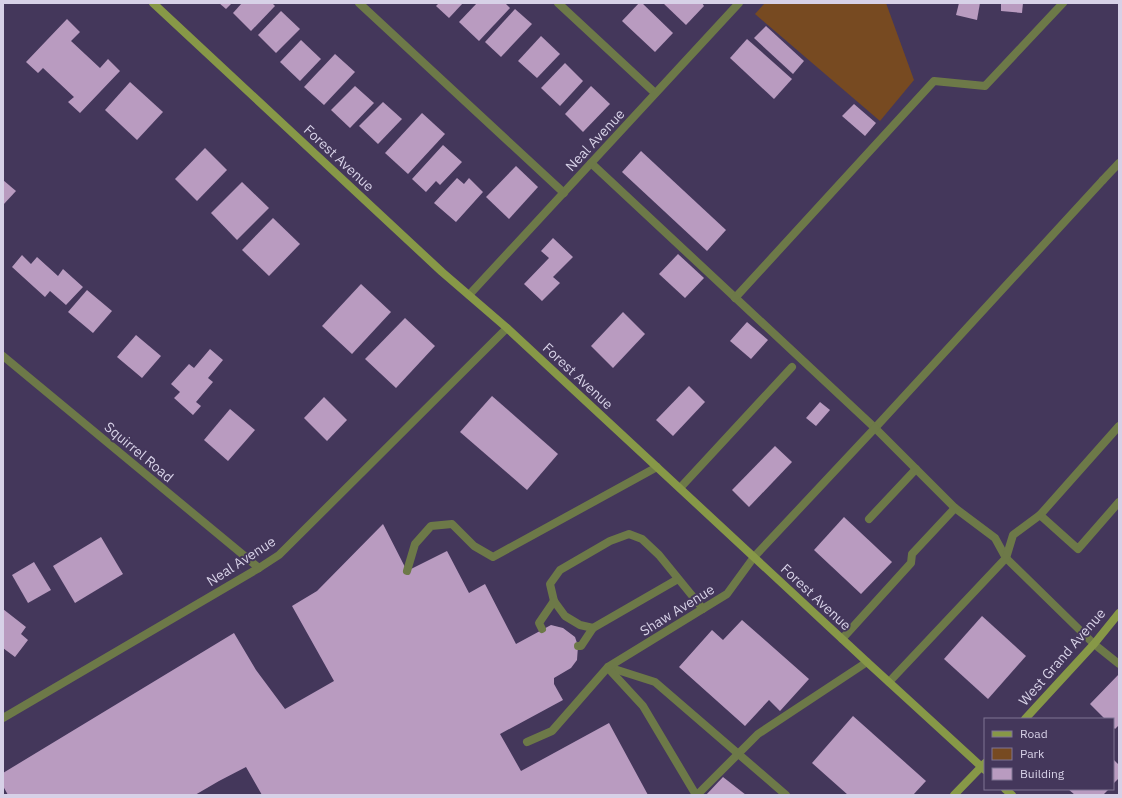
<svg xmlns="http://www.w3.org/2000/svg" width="1122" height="798" viewBox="0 0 1122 798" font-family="'IBM Plex Sans',sans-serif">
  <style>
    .green { fill: #774a21 }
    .building { fill: #b99bc0 }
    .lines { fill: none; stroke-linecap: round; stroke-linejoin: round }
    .lane { stroke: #6d7948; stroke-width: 8 }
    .street { stroke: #6d7948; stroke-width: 8 }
    .secondary { stroke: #879847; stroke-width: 8 }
    .labels { text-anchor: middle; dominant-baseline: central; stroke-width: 4; stroke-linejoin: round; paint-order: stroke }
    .street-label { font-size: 14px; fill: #d7d1e7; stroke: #44375b }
  </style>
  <rect width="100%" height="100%" fill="#44375b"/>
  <polygon class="green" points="765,3 886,3 914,80 880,121 755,14"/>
  <g class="building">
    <polygon points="219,3 232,3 226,9"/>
    <polygon points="242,3 272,3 275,6 251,31 233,13"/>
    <polygon points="439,3 463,3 449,18 436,6"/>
    <polygon points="477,3 505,3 510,8 479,41 459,22"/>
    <polygon points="639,3 642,3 673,33 655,52 622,21"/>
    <polygon points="663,3 702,3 704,6 686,25"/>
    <polygon points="959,3 980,3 977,20 956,15"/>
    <polygon points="1001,3 1023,3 1022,13 1001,11"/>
    <polygon points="515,9 532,24 501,57 485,42"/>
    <polygon points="281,11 300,29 276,53 258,35"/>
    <polygon points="67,19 80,32 71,41 100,68 108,59 120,71 80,113 68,102 74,97 43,68 38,73 26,62"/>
    <polygon points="766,26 804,61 793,74 754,38"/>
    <polygon points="541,36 560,54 537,78 518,61"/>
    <polygon points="747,39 792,79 774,99 730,58"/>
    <polygon points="301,40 321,59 300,81 280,62"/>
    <polygon points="335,54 355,72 324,105 304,87"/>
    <polygon points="565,63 583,81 560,106 541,88"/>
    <polygon points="130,82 163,112 137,140 105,110"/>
    <polygon points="355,86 374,103 350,128 331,110"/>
    <polygon points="591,86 610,104 583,132 565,114"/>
    <polygon points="383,102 402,119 378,144 359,126"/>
    <polygon points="854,104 876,123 865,136 842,116"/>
    <polygon points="422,113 445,134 408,174 385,153"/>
    <polygon points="443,145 462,162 440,185 436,181 426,192 412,179"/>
    <polygon points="205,148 227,170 197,201 175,179"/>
    <polygon points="641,151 726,230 707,251 622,172"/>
    <polygon points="516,166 538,187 509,219 486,197"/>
    <polygon points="457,178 464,184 469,178 483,192 456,222 434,203"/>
    <polygon points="3,180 16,191 3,205"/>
    <polygon points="242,182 269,208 237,240 211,213"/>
    <polygon points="273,218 300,244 269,276 242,250"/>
    <polygon points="553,238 573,257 553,277 560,283 542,301 524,284 549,258 541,251"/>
    <polygon points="678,254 704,278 685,298 659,274"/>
    <polygon points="22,255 31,264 37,257 58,276 63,269 83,287 66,305 50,291 45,297 12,267"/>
    <polygon points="361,284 391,312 352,354 322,326"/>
    <polygon points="87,290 112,311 93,333 68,312"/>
    <polygon points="623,312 645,334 613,368 591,346"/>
    <polygon points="405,318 435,346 396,388 365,359"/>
    <polygon points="747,322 768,340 751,359 730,341"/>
    <polygon points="136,335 161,356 142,378 117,357"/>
    <polygon points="210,349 223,360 208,378 213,382 196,402 201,406 193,415 174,398 180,392 171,384 189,364 194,368"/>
    <polygon points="689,386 705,402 673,436 656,420"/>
    <polygon points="492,396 558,454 527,490 460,432"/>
    <polygon points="324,397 347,420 327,441 304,418"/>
    <polygon points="820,402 830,410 816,426 806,418"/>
    <polygon points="230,409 255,430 228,461 204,440"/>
    <polygon points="775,446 792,462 749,507 732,490"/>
    <polygon points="844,517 892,562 861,594 814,550"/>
    <polygon points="383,524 407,571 447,551 469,593 485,584 516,644 551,625 563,628 575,637 578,646 577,660 571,668 554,678 554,684 563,700 500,734 521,771 609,723 648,795 262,795 246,767 219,781 195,795 8,795 3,786 3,773 234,633 256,670 285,709 334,681 292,606 317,591"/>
    <polygon points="101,537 123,574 75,603 53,566"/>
    <polygon points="34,562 51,590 28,603 12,575"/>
    <polygon points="3,609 26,627 21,634 28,640 15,657 3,648"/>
    <polygon points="982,616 1026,656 988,699 944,659"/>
    <polygon points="742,620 809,679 780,711 769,700 745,726 679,667 712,630 723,640"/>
    <polygon points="1119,674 1119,725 1115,729 1113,727 1113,719 1105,719 1090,704"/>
    <polygon points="853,716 926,781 913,795 848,795 812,763"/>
    <polygon points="1113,759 1119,765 1119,778 1113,784"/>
    <polygon points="723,777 746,795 706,795"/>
    <polygon points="1068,789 1109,789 1103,795 1075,795"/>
  </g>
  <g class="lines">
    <g class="lane">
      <polyline points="359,3 564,193"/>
      <polyline points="591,163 875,428 955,508 995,538 1006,558 1094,644 1119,664"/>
      <polyline points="735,298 934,81 985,86 1063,3"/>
      <polyline points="875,428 1103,180"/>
      <polyline points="680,488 792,367"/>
      <polyline points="1040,515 1078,549 1119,502"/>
      <polyline points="869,519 916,469"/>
      <polyline points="407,571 415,544 431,526 452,524 474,546 493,557 657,467"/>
      <polyline points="678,579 593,628 580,625 565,616 554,601 550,584 560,570 610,541 629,534 642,539 659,555 703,609"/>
      <polyline points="542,629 539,623 554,601"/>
      <polyline points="842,639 911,563 912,554 955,508"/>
      <polyline points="578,646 581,646 593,628"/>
      <polyline points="608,667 655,682 786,795"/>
      <polyline points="608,668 643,706 696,795"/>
      <polyline points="889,682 1006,558 1013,535 1040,515 1119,426"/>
      <polyline points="697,795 758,734 867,662"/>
    </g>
    <g class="street">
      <polyline points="558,3 655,93"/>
      <polyline points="1103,180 1119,163"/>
      <polyline points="469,295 739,3"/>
      <polyline points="3,356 259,568"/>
      <polyline points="3,718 259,568 279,555 507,328"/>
      <polyline points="527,742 552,731 608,667 727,594 754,557 875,428"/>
    </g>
    <g class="secondary">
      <polyline points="153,3 442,272 507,328 867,662 985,770"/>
      <polyline points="1025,719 1094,644 1119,613"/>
      <polyline points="1005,789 1012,795"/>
      <polyline points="954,795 985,763"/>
    </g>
  </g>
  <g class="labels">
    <g class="street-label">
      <text transform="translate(595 140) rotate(-47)">Neal Avenue</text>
      <text transform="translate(339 158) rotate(43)">Forest Avenue</text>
      <text transform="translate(578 376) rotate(43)">Forest Avenue</text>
      <text transform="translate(139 452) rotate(40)">Squirrel Road</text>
      <text transform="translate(241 561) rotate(-33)">Neal Avenue</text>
      <text transform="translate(816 597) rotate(43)">Forest Avenue</text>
      <text transform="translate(677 610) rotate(-32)">Shaw Avenue</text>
      <text transform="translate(1062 657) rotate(-49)">West Grand Avenue</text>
    </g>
  </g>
  <rect width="1122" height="798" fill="none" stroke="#d7d1e7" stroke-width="8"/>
  <rect x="984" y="718" width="130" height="72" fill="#44375b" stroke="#7f7593"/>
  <rect x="992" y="731" width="20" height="6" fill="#879847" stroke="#7f7593"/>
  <text x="1020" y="738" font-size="12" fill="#d7d1e7">Road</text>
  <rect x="992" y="748" width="20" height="12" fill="#774a21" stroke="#7f7593"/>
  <text x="1020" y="758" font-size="12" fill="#d7d1e7">Park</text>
  <rect x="992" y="768" width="20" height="12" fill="#b99bc0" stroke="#7f7593"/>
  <text x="1020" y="778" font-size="12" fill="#d7d1e7">Building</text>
</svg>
